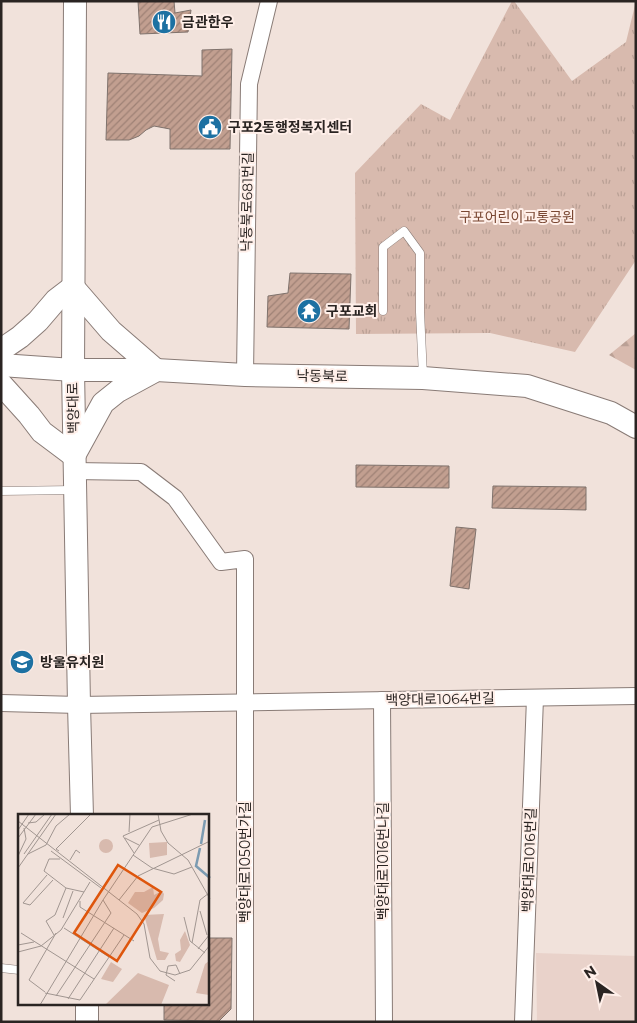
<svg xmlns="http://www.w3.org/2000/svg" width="637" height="1023" viewBox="0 0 637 1023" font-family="Montserrat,'Noto Sans KR',sans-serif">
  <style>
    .built { fill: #e9d2ca }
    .forest { fill: url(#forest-firs) }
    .park { fill: url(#park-tufts) }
    .building { fill: url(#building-hatch); stroke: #7f726c }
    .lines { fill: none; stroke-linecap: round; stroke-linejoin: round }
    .lane-casing { stroke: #897b76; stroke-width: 9 }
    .street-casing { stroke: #897b76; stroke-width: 18 }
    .secondary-casing { stroke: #897b76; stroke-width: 24 }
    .lane { stroke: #fff; stroke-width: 8 }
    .street { stroke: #fff; stroke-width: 16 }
    .secondary { stroke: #fff; stroke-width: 22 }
    .labels { text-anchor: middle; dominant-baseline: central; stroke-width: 4; stroke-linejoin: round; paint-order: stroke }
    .poi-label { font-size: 14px; font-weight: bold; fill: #2a2422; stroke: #ffefe9; text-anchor: start }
    .street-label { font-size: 14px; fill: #2a2422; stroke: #ffefe9 }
    .park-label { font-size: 14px; fill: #7a4732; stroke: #ffefe9 }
    .inset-river { fill: none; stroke: #7c9bb1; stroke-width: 2.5 }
    .inset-road { fill: none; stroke: #a19691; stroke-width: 1 }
    .view { fill: #de560d; fill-opacity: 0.15; stroke: #de560d; stroke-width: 2.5 }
    .inset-edge { fill: none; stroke: #2a2422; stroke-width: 2.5 }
  </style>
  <defs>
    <pattern id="forest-firs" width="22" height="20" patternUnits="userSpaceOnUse" patternTransform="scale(1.25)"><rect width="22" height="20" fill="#d8baae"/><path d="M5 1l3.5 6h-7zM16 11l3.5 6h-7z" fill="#baa095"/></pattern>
    <pattern id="park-tufts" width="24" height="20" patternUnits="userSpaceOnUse" patternTransform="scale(1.25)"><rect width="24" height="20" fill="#d8baae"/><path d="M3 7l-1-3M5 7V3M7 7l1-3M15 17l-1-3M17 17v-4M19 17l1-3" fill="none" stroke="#baa095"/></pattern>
    <pattern id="building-hatch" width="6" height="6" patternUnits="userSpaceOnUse" patternTransform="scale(1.25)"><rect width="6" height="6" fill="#c29f90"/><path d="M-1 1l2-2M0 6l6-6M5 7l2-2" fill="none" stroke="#9e8175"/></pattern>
  </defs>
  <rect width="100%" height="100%" fill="#f1e2db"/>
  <polygon class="built" points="536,953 636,956 636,1022 537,1022"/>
  <polygon class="forest" points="636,333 636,370 609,355"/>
  <polygon class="park" points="512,1 514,1 572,81 626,42 636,1 636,260 575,352 490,333 356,334 355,173 421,104 450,120"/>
  <g class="building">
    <polygon points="138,1 174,1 175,13 191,10 188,32 140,34"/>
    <polygon points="232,49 230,149 170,149 170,129 154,126 146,130 139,136 129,140 106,140 108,73 202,76 202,50"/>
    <polygon points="290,273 351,274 349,329 267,327 268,296 288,293"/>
    <polygon points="356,465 449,466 449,488 356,487"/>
    <polygon points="493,486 586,487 586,510 492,508"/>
    <polygon points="456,527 476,529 469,589 450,586"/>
    <polygon points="208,938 232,938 231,1009 219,1021 164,1020 164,1004 208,1004"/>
  </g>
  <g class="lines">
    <g class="lane-casing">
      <g id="lane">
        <polyline points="383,311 383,247 404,231 420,253 420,312 423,376"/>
        <polyline points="1,491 74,490"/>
        <polyline points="1,968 19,970"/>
      </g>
    </g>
    <g class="street-casing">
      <g id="street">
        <polyline points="245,375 249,84 269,1"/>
        <polyline points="74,471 141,472 175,498 221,562 245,559 245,1022"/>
        <polyline points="382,700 384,1022"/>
        <polyline points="1,703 79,705 636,696"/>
        <polyline points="523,1022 535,698"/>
      </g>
    </g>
    <g class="secondary-casing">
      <g id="secondary">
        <polyline points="75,1 73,370 79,705 82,816"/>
        <polyline points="73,287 111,331 156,370"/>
        <polyline points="1,350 20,337 38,321 56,300 73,287"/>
        <polyline points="1,365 73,370 156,370 245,375 423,378 527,386 611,413 636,427"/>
        <polyline points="1,384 29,415 42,432 74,456"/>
        <polyline points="75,454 103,403 118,391 153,372"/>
        <polyline points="87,1004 87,1022"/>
      </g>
    </g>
    <use href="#lane" class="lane"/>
    <use href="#street" class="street"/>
    <use href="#secondary" class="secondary"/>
  </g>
  <defs>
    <g id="restaurant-disc" transform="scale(1.25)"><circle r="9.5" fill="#1d71a2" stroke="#ffefe9"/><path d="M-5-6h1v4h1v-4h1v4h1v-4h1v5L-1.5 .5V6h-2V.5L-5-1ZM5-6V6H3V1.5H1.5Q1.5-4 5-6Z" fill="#fff"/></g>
    <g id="civic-disc" transform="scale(1.25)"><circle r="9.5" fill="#1d71a2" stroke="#ffefe9"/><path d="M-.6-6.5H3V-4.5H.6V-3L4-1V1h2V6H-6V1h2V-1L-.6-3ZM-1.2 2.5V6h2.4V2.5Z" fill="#fff"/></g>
    <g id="temple-disc" transform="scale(1.25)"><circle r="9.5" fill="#1d71a2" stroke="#ffefe9"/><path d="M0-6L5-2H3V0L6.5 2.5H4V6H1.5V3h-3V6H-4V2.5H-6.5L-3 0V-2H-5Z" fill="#fff"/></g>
    <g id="school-disc" transform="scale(1.25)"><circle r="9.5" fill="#1d71a2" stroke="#ffefe9"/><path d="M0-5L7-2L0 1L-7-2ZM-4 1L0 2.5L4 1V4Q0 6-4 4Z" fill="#fff"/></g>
  </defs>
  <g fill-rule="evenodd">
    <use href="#restaurant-disc" x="164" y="22"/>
    <use href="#civic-disc" x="210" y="127"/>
    <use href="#temple-disc" x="309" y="311"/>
    <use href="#school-disc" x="22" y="662"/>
  </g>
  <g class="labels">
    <g class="poi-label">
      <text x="182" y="22">금관한우</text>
      <text x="228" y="127">구포2동행정복지센터</text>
      <text x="326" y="311">구포교회</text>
      <text x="40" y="662">방울유치원</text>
    </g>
    <g class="street-label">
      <text transform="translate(247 202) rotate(-89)">낙동북로681번길</text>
      <text transform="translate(322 376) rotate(1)">낙동북로</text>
      <text transform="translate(73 408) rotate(-91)">백양대로</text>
      <text transform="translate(440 699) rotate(-1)">백양대로1064번길</text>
      <text transform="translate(529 860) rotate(-88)">백양대로1016번길</text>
      <text transform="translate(383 861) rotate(-90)">백양대로1016번나길</text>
      <text transform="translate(245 862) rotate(-90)">백양대로1050번가길</text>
    </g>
    <g class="park-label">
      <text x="517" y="217">구포어린이교통공원</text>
    </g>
  </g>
  <g transform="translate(18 814)">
    <rect width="191" height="191" fill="#f1e2db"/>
    <path d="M81 32a7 7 0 1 1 14 0a7 7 0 1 1-14 0ZM149,28V41L132,44L131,29ZM93,148L104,155L95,168L83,165Z" fill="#d8baae"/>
    <path d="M146,100L140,125L142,137L151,139L147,146H139L126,101ZM167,117L172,131L162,148L158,147L157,140L163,136L162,126ZM191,147V181L178,179L187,150ZM120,159L151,171L143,191H87Z" fill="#d8baae"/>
    <path d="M135,73L136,81L144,77L146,80L145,86L136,94L124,99L110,89L117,78H126Z" fill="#d8baae"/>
    <path class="inset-river" d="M183,30L187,6M182,34L178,52L192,64"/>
    <path class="inset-road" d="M140,0L143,17L150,29L170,46L192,85M0,7L119,100L126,110L132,144L142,157L157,161L172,156L192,131M10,9L18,8L27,0M0,16L11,0M111,18L112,0M0,24L18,0M107,24L121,31M33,37L83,74M41,37L38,35L73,0M116,39L105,22L141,6M6,40L34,0M10,40L28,31L38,12L52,0M115,41L134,54L156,60L174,53M0,42L8,25L6,14M42,45H31L26,57L48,74L66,78M52,46L58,36L62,39M0,54L38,0M29,61L5,89L12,91L35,66M101,86L120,62L192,27M62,87V93L116,127M182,97L189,121M166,103L172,127L187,139M45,104L55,77M46,114L91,143M3,119L76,165M36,121L28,107L37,101L48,74M174,129L182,86L191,79M0,131L16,128M180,135L192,120M0,138L23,132L43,116L72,68M157,167L148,161L150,152L158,151L162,160M27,178L11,166L38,119M27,179L62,186L106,121M38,182L93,99L85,86M50,185L96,114M22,191L85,86L134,13L175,0"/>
    <path class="view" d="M100,51L143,78L99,147L56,119Z"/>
    <rect width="191" height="191" class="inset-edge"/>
  </g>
  <rect width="637" height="1023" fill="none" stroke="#2a2422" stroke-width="5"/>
  <g transform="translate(597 983) rotate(327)" stroke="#ffefe9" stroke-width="4" paint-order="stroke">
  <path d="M0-4L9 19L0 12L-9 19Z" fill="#2a2422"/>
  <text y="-8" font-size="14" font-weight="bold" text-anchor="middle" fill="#2a2422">N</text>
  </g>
</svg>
